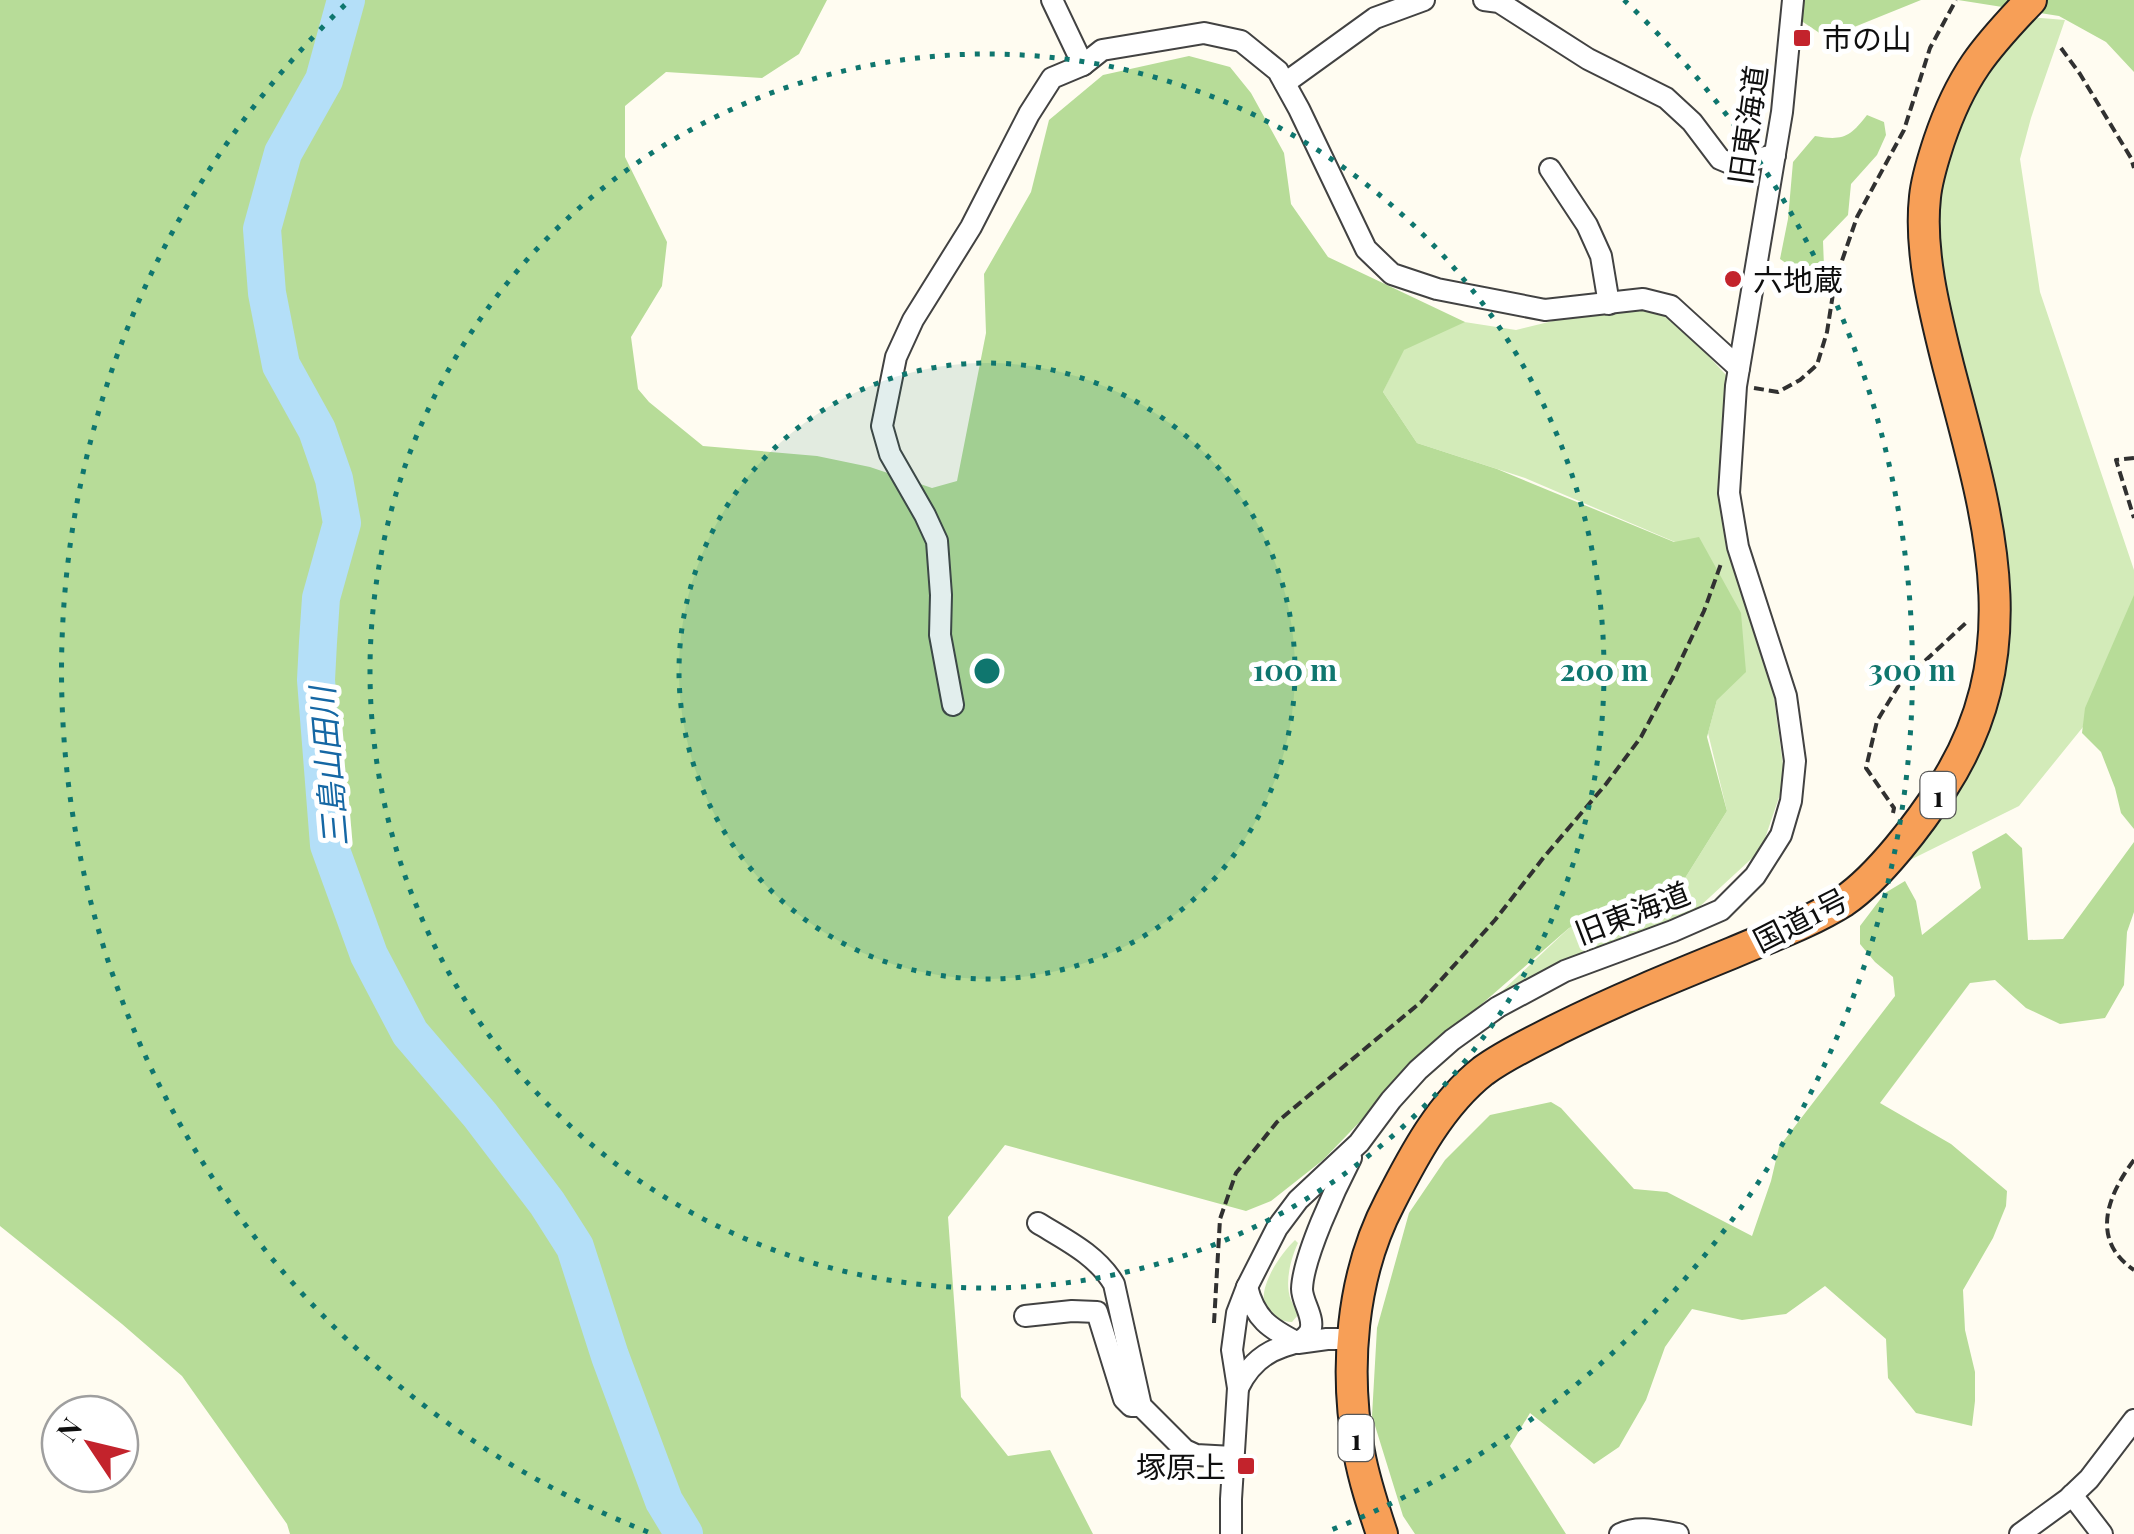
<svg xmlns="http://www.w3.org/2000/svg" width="2134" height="1534" viewBox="0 0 2134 1534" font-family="'Playfair Display','Noto Sans JP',serif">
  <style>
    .green { fill: #d3ebb9 }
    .forest { fill: #b7dc98 }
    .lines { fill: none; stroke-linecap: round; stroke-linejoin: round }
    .river { stroke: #b4dff8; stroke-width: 38 }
    .minor-casing { stroke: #424242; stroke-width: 24 }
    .highway-casing { stroke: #202020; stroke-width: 34 }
    .path { stroke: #313131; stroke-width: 4; stroke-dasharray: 10 5; stroke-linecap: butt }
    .minor { stroke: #fff; stroke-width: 20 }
    .highway { stroke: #f79f57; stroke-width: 30 }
    .ring { fill: none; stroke: #0f766e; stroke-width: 5; stroke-dasharray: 5 10 }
    .poi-dot { fill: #c3232c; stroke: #fff; stroke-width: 4 }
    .labels { text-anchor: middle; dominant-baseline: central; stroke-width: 10; stroke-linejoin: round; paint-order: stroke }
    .shield { fill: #fff; stroke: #575757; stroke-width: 2.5 }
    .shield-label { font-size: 28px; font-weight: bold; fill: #0f0f0f }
    .poi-label { font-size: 30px; fill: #0f0f0f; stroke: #fff; text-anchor: start }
    .street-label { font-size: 30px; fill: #0f0f0f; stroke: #fff }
    .water-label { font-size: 32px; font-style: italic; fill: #1567a4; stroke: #fff }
    .centre { fill: #0f766e; stroke: #fff; stroke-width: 5 }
    .ring-label { font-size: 30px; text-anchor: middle; font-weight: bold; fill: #0f766e; stroke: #fff; stroke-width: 10; stroke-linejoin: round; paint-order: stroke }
  </style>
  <rect width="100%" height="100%" fill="#fffcf1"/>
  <g class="green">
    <polygon points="2016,16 2065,20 2031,118 2020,159 2040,292 2134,570 2134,602 2083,727 2019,806 1910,860 1994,692 2002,640 2000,513 1968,415 1926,251 1947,118"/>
    <polygon points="1643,299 1694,340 1736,386 1734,523 1765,630 1785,780 1761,850 1685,920 1481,1011 1569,928 1677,891 1727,811 1708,733 1717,700 1675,542 1525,478 1417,443 1383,392 1403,350 1458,321 1516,330"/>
    <path d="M1295,1240L1298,1243C1291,1258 1284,1283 1291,1300C1293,1305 1296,1309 1298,1315L1292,1322C1238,1317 1274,1260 1295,1240Z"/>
  </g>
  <g class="forest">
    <polygon points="0,0 827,0 799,54 762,78 666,72 625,106 625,157 667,242 662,286 631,337 638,389 649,402 703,446 817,456 870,467 932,488 957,481 986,333 984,274 1031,192 1049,120 1103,75 1189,56 1230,67 1251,93 1284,153 1291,204 1328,257 1465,322 1404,350 1383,392 1417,443 1497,469 1674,542 1699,537 1741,613 1746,672 1717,700 1707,737 1727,811 1677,891 1569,928 1429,1050 1323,1160 1271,1201 1246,1211 1005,1145 948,1217 961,1397 1008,1456 1050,1450 1093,1534 290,1534 287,1524 182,1376 122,1324 0,1226"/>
    <polygon points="1782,0 1921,0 1827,38 1782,8"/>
    <polygon points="1958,0 2134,0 2134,72 2106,42 2059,16"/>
    <path d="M1867,115L1884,122L1886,135L1877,155L1851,184L1848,215L1823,241L1824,267L1821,275L1793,268L1780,259L1788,219L1793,162L1815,136C1843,141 1850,137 1867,115Z"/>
    <polygon points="2134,595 2134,829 2121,813 2115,788 2101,752 2082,733 2085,708"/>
    <polygon points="2006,833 2022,848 2028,940 2063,939 2134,842 2134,912 2127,932 2124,985 2105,1018 2060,1024 2026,1008 1995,980 1970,983 1880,1103 1951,1144 2007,1191 2006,1206 1993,1238 1963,1290 1965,1330 1975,1372 1975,1401 1972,1426 1916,1413 1888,1378 1886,1339 1825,1286 1786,1314 1742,1320 1692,1309 1665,1347 1646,1400 1619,1447 1594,1464 1530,1413 1510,1446 1566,1534 1415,1534 1403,1516 1372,1416 1377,1328 1409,1213 1445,1160 1490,1115 1551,1102 1561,1108 1634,1189 1667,1192 1752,1236 1771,1181 1779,1147 1895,996 1893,977 1875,962 1860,944 1860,926 1885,893 1905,881 1916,901 1922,935 1981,888 1972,852"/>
  </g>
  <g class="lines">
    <polyline class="river" points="346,0 324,80 283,153 262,229 267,293 281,365 317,430 334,479 342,523 321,598 318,642 316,680 329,845 369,955 410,1033 480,1115 547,1203 575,1247 610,1356 664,1501 684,1534"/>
    <g class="minor-casing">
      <g id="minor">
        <polyline points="1484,0 1499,2 1588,59 1666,98 1692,122 1720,159 1732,164 1775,155"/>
        <polyline points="1083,65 1102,50 1204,33 1241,41 1278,71 1299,109 1366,249 1392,274 1437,289 1545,310 1643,299 1671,306 1739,368"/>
        <polyline points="1285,83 1375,18 1424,0"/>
        <polyline points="1550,169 1587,225 1601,256 1609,304"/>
        <polyline points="953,705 940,635 941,595 937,541 925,515 890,454 882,426 896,357 913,320 971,227 1029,114 1052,78 1083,65 1052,0"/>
        <path d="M1038,1223C1066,1240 1097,1255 1114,1284L1141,1406L1185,1450L1196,1455L1233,1457"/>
        <path d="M1247,1287C1255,1319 1269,1328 1298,1343L1327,1339H1353"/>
        <polyline points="1025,1316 1072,1311 1097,1312 1124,1399 1131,1406 1141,1406"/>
        <path d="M1238,1388C1247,1369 1261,1354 1282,1347C1292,1343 1302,1343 1309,1333C1317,1320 1302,1303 1302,1289C1303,1257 1336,1187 1351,1158"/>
        <polyline points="2072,1495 2102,1534"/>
        <polyline points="1231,1534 1231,1499 1238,1388 1232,1350 1237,1313 1247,1287 1277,1228 1298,1200 1359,1143 1391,1100 1418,1070 1452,1040 1498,1007 1565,971 1673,931 1721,910 1755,876 1781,835 1791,801 1795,761 1786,696 1738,547 1729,493 1736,386 1782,112 1793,0"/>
        <path d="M1620,1534C1639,1525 1659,1531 1678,1534"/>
        <polyline points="2020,1534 2068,1499 2089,1479 2134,1420"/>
      </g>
    </g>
    <g class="highway-casing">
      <path id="highway" d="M1382,1534C1373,1507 1364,1480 1359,1452C1344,1370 1351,1276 1390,1202C1414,1155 1441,1104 1483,1071C1506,1054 1533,1042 1558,1029C1614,1001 1673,977 1732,953C1769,937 1809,923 1844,901C1879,877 1920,823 1943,787C2033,648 1986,511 1948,365C1935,313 1919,251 1925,197C1927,177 1933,160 1939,141C1961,76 1984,49 2031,0"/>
    </g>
    <g class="path">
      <polyline points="2061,48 2080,74 2131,158 2134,168"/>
      <polyline points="1754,388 1778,392 1800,380 1817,365 1827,332 1835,281 1857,217 1904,130 1930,48 1956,0"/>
      <polyline points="2134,458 2116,460 2134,518"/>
      <polyline points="1893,813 1894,808 1866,768 1877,721 1899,685 1969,620"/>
      <path d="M2134,1160C2107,1196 2090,1240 2134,1270"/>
      <polyline points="1214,1323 1220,1219 1236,1173 1277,1122 1421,1002 1495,920 1544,857 1606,784 1641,737 1673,677 1704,611 1722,561"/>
    </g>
    <use href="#minor" class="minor"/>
    <use href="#highway" class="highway"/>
  </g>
  <circle cx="987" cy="671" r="308" fill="#0f766e" fill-opacity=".12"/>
  <g class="ring">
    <circle cx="987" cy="671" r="308"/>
    <circle cx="987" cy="671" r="617"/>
    <path d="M648 1532A925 925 0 0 1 350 0M1624 0A925 925 0 0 1 1326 1532"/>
  </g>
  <g class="poi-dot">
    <rect x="1792" y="28" width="20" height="20" rx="5"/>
    <circle cx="1733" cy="279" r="10"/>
    <rect x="1236" y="1456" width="20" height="20" rx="5"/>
  </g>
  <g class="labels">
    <g class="shield">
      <rect x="1920.5" y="772" width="35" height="46" rx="8"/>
      <rect x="1338.5" y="1415" width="35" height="46" rx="8"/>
    </g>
    <g class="shield-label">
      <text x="1938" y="795">1</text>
      <text x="1356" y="1438">1</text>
    </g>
    <g class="poi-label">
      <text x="1822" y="38">市の山</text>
      <text x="1753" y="279">六地蔵</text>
      <text x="1226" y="1466" text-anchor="end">塚原上</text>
    </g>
    <g class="street-label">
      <text transform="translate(1747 125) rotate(-82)">旧東海道</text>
      <text transform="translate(1632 912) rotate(-21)">旧東海道</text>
      <text transform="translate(1800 919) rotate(-27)">国道1号</text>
    </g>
    <g class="water-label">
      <text transform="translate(327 767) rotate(-95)">三島山田川</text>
    </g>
  </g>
  <circle cx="987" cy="671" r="15" class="centre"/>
  <g class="ring-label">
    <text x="1295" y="681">100 m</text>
    <text x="1604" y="681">200 m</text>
    <text x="1912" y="681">300 m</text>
  </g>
  <g transform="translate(90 1444) rotate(305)"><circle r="48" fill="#ffffff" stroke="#9f9f9f" stroke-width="2.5"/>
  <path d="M0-8L18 38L0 25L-18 38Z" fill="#c3232c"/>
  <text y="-15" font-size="28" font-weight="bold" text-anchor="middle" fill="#0f0f0f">N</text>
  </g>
</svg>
